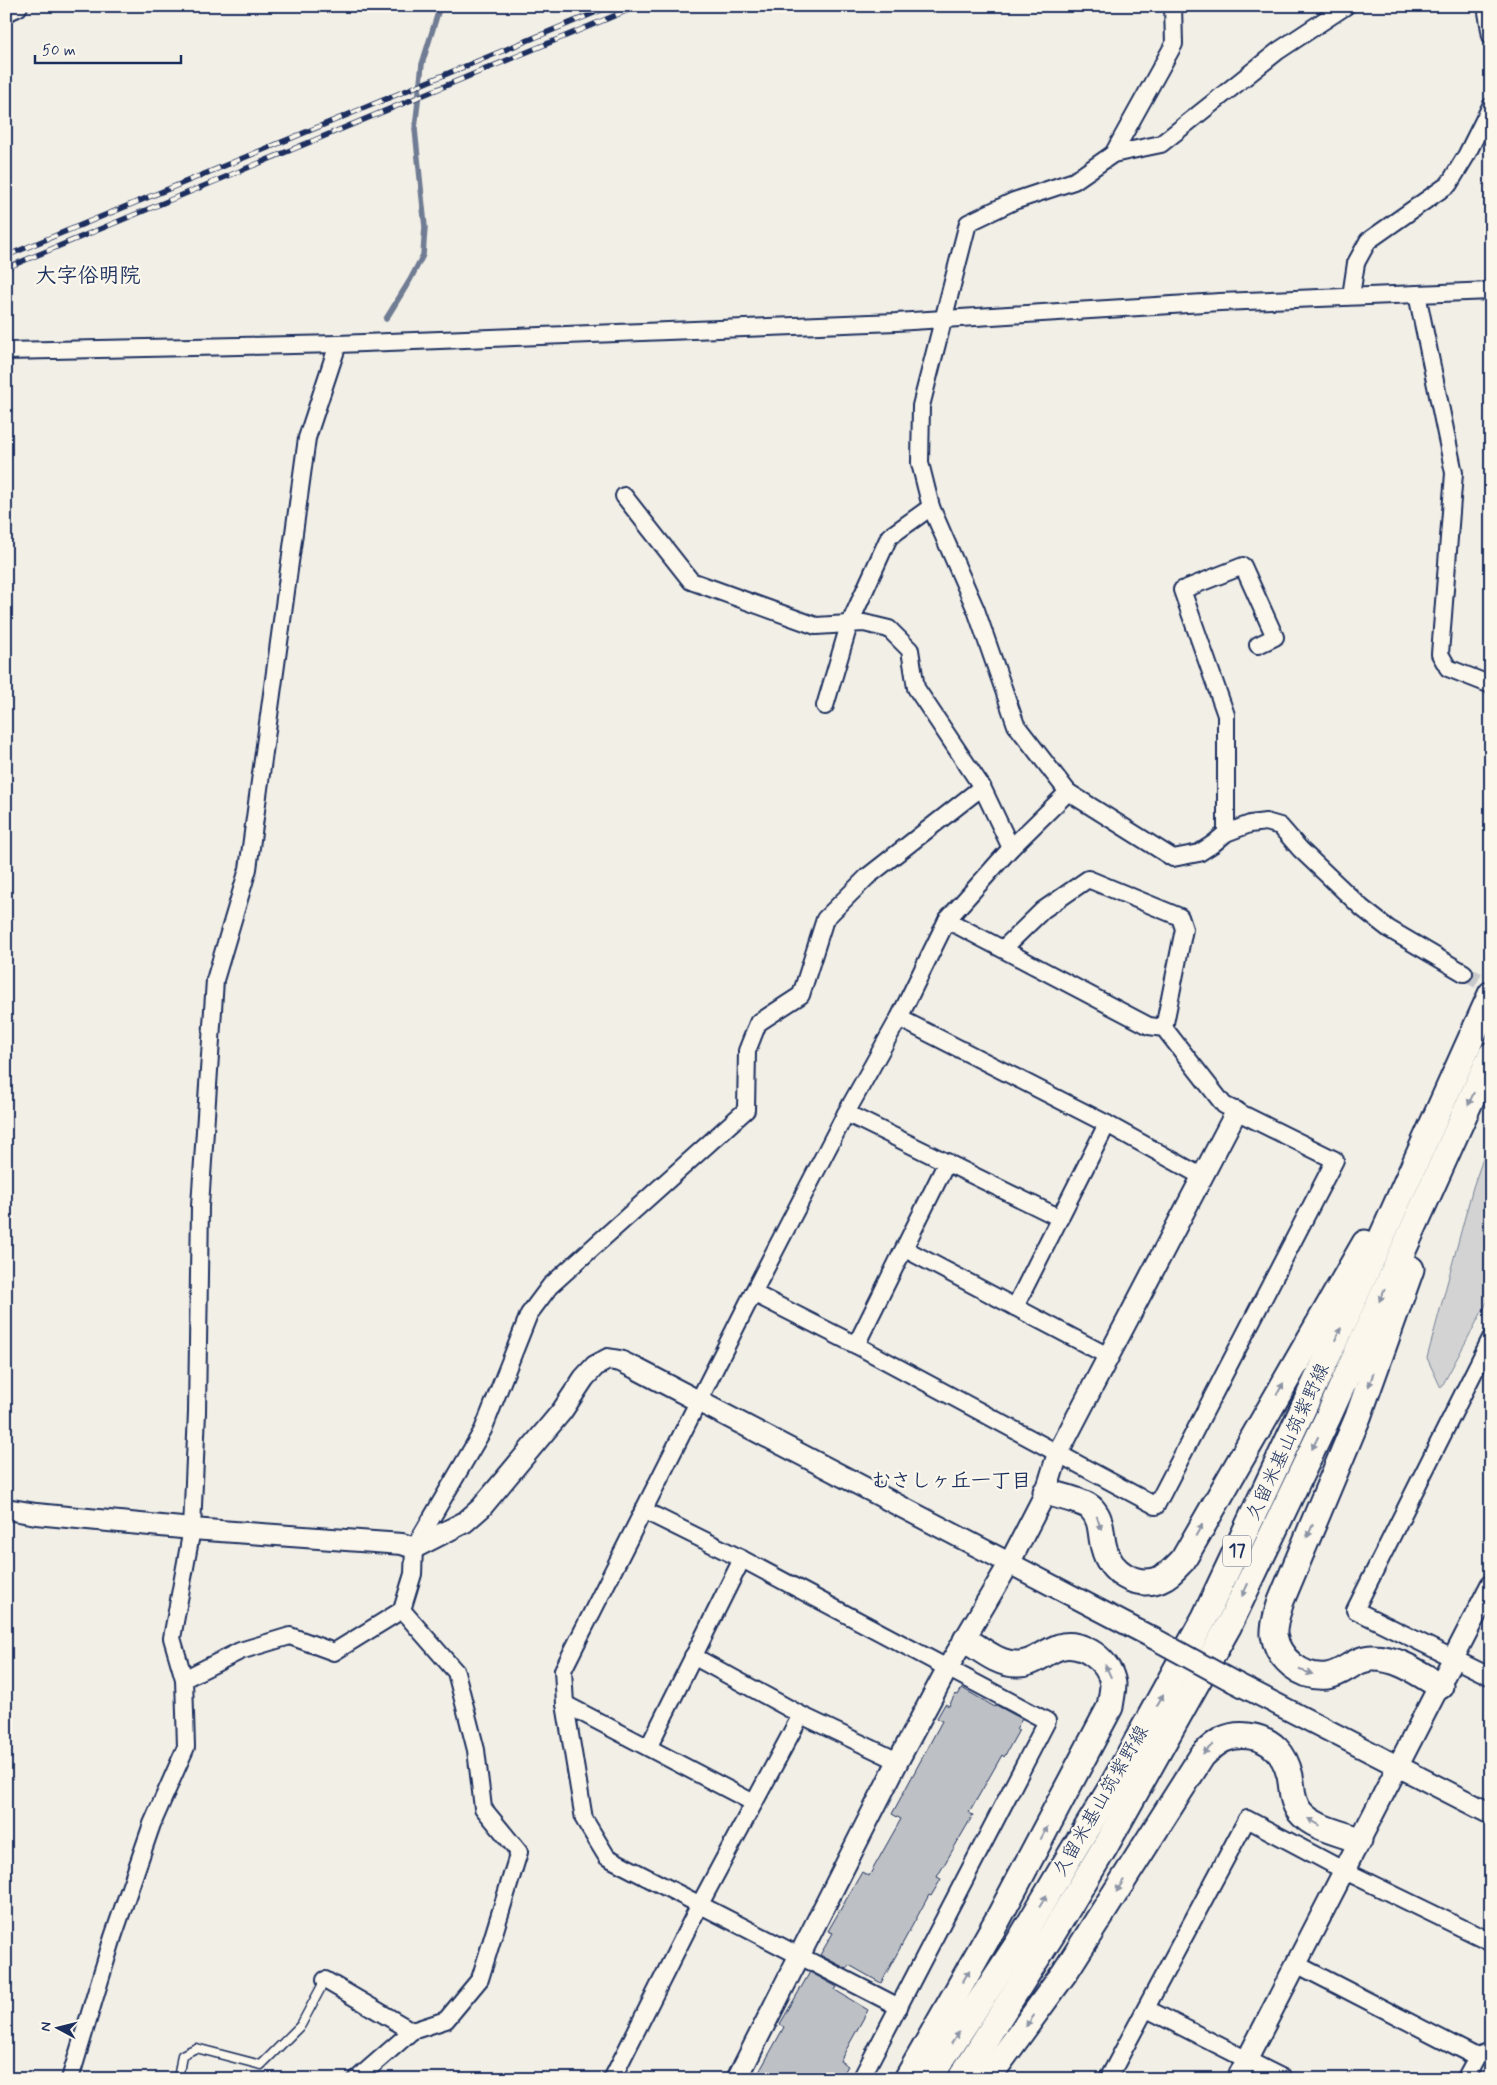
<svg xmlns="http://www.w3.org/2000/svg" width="1497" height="2085" viewBox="0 0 1497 2085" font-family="Mynerve,'Klee One',sans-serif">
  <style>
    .green { fill: #d2d3d2; stroke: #768198 }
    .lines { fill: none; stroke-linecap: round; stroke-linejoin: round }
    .stream { stroke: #707b93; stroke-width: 5.5 }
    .building { fill: #bdc0c4; stroke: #1b2f5e }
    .minor-tunnel { stroke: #c7c9cb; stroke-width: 16; stroke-dasharray: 16 8; stroke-linecap: butt }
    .service-casing { stroke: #1b2f5e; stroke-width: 11 }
    .minor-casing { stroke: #1b2f5e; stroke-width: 20 }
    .tertiary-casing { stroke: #1b2f5e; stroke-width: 24 }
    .primary-casing { stroke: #1b2f5e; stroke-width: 29 }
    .service { stroke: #fbf7ec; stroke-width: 8 }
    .minor { stroke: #fbf7ec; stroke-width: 16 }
    .tertiary { stroke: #fbf7ec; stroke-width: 20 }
    .primary { stroke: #fbf7ec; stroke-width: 25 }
    .rail-casing { stroke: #1b2f5e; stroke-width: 5.5 }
    .rail { stroke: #fbf7ec; stroke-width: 4; stroke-dasharray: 11; stroke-linecap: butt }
    .tertiary-bridge-casing { stroke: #1b2f5e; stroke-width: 24; stroke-linecap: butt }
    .tertiary-bridge { stroke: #fbf7ec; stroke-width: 20 }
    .oneway { fill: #8b93a5 }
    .labels { text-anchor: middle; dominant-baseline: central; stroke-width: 4.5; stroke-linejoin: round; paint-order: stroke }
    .shield { fill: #fbf7ec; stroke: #5e6b89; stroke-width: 1 }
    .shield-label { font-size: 18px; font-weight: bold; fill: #1b2f5e }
    .street-label { font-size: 19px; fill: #1b2f5e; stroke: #fbf7ec }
    .neighbourhood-label { font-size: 20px; font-weight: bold; fill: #1b2f5e; stroke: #fbf7ec }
    .quarter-label { font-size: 21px; font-weight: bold; fill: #1b2f5e; stroke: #fbf7ec }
  </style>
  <rect width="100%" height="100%" fill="#f2efe6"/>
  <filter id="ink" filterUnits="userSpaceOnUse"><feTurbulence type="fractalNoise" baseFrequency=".02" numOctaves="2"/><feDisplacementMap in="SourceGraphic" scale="10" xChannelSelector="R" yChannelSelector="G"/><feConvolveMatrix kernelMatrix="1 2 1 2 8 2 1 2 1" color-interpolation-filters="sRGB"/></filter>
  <g filter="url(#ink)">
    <polygon class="green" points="1491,1136 1491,1295 1441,1388 1427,1358 1473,1187"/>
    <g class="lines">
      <polyline class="stream" points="386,319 410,280 423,255 425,227 415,129 422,64 440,6"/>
    </g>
    <g class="building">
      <polygon points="962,1688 995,1707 996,1705 1022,1719 1016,1729 1019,1730 1004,1757 1002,1755 969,1813 973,1815 937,1877 941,1879 931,1896 929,1895 881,1983 849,1965 847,1969 820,1955 833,1933 828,1931 862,1872 869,1876 901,1819 892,1814 942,1721 937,1718 945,1704 949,1706 955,1694 958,1695"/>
      <polygon points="810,1972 837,1987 835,1990 868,2010 840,2061 848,2066 840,2079 766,2079 758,2074 784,2027 780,2024"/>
    </g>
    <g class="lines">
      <polyline class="minor-tunnel" points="1464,973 1491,987"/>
      <g class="service-casing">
        <polyline id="service" points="178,2079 182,2055 196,2048 261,2065 301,2025 325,1980"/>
      </g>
      <g class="minor-casing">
        <g id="minor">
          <polyline points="1346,6 1278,51 1161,144 1113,154 1074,181 1014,201 968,223 921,406 920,463 931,507 976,610 1016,725 1068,792 1173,858 1199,853 1213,844 1226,833 1250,824 1266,822 1280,826 1300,849 1362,908 1389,929 1464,973"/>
          <polyline points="1486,6 1491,36"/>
          <polyline points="1113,154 1174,44 1173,6"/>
          <polyline points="1417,294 1454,473 1440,654 1448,668 1491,685"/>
          <polyline points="1351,296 1356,263 1368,241 1449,184 1466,156 1491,106"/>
          <polyline points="6,351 338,344 896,322 1220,302 1491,291"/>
          <polyline points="624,496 691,581 816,626 864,623 889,629 910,650 916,688 982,787 1011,848"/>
          <polyline points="825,706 849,625 889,537 931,507"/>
          <polyline points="1226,833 1226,715 1182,590 1243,566 1275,637 1258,645"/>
          <polyline points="1003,949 1043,910 1088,879 1180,917 1184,929 1164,1028"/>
          <polyline points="899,1018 1107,1124 1201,1176"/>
          <polyline points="846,1113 1060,1218"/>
          <polyline points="905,1249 1108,1356"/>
          <polyline points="753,1293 856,1345 1156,1506 1335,1160 1224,1105 1164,1028 1149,1026 947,920"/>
          <polyline points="1015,1307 1107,1124"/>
          <polyline points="1491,1338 1355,1610 1491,1677"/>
          <polyline points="856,1345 947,1162"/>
          <polyline points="643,1510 742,1559 1047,1721 861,2079"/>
          <polyline points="693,1656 801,1715 898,1761"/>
          <polyline points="184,1679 240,1651 290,1636 334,1652 402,1610 413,1574 414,1548 483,1430 529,1314 550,1286 746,1110 747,1051 758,1023 801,995 825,919 867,877 982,787"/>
          <polyline points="565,1704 754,1803"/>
          <polyline points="649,1746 742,1559"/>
          <polyline points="1296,1964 1477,2057"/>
          <polyline points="325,1980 412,2031"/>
          <polyline points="899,2007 607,1857 584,1819 565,1704 563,1670 753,1293 846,1113 899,1018 947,920 1011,848 1068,792"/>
          <polyline points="1147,2009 1285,2079"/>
          <polyline points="70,2079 113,1937 152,1824 186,1747 184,1679 172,1638 192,1529 197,1412 200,1206 215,980 248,869 307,438 338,344"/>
          <polyline points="357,2079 412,2031 446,2020 480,1979 519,1852 483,1808 476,1750 456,1672 402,1610"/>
          <polyline points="612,2079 700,1904 801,1715"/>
          <polyline points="1108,2079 1247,1819 1345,1871 1491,1942"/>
          <polyline points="1465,2079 1477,2057 1491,2052"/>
        </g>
      </g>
      <g class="tertiary-casing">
        <g id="tertiary">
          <polyline points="6,11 17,6"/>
          <polyline points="6,1509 36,1514 192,1529 402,1544 414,1548 465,1522 481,1508 562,1411 584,1378 595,1366 608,1359 620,1361 635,1368 1153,1638"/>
          <polyline points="1234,1682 1491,1814"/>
          <polyline points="737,2079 898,1761 947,1669 1010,1562 1046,1492 1058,1453 1236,1112"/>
          <polyline points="1237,2079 1491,1585"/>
        </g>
      </g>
      <g class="primary-casing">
        <g id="primary">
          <path d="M1411,1269L1358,1417L1281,1601C1278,1612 1273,1623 1274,1635C1278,1659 1302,1679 1327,1676C1344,1674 1354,1658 1373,1658C1399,1658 1418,1673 1440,1686"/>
          <path d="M1046,1492C1056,1495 1087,1502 1092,1509C1103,1521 1100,1534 1104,1548C1110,1572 1136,1589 1160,1579C1170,1575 1176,1567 1183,1560L1365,1243"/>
          <path d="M907,2079L997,1921L1110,1707C1111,1699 1113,1691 1113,1684C1110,1661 1082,1640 1059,1647C1044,1652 1033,1665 1017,1664C998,1664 982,1650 966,1640"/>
          <polyline points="929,2079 1020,1940 1071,1854 1111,1788 1205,1617 1340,1330 1491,994"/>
          <polyline points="960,2079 1053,1933 1106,1845 1228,1627 1329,1415 1491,1055"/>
          <path d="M987,2079L1065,1972L1202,1756C1216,1742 1228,1733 1249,1736C1272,1739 1285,1754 1290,1776C1293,1790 1291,1800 1300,1812C1313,1828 1341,1833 1359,1840"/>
        </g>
      </g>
      <use href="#service" class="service"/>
      <use href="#minor" class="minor"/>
      <use href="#tertiary" class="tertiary"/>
      <use href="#primary" class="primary"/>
      <g class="rail-casing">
        <g id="rail">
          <polyline points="6,256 611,6"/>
          <polyline points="6,268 638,6"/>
        </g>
      </g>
      <use href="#rail" class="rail"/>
      <g class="tertiary-bridge-casing">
        <polyline id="tertiary-bridge" points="1153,1638 1234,1682"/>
      </g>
      <use href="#tertiary-bridge" class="tertiary-bridge"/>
    </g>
    <defs><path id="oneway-solid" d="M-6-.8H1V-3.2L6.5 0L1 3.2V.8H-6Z" transform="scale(1.25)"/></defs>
    <g class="oneway">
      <use href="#oneway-solid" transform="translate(1471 1099) rotate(114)"/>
      <use href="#oneway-solid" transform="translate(1382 1295) rotate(114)"/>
      <use href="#oneway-solid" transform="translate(1338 1334) rotate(-65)"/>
      <use href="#oneway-solid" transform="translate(1371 1380) rotate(110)"/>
      <use href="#oneway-solid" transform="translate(1280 1389) rotate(-61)"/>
      <use href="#oneway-solid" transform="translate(1315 1443) rotate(116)"/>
      <use href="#oneway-solid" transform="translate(1099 1523) rotate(72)"/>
      <use href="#oneway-solid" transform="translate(1199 1530) rotate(-61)"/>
      <use href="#oneway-solid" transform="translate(1310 1531) rotate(113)"/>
      <use href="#oneway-solid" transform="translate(1245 1590) rotate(115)"/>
      <use href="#oneway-solid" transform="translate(1108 1671) rotate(-115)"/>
      <use href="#oneway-solid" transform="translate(1306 1672) rotate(18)"/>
      <use href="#oneway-solid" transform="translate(1160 1700) rotate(-61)"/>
      <use href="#oneway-solid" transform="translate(1208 1749) rotate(137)"/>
      <use href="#oneway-solid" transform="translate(1314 1822) rotate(-150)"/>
      <use href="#oneway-solid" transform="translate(1044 1833) rotate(-62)"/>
      <use href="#oneway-solid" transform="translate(1120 1886) rotate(122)"/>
      <use href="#oneway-solid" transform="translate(1043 1901) rotate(-59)"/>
      <use href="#oneway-solid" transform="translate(966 1976) rotate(-60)"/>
      <use href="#oneway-solid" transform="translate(1030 2021) rotate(126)"/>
      <use href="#oneway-solid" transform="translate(955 2038) rotate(-57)"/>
    </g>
  </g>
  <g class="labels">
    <rect class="shield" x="1223" y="1535.5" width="28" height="31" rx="4"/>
    <g class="shield-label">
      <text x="1237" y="1551">17</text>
    </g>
    <g class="street-label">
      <text transform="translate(1288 1442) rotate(-65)">久留米基山筑紫野線</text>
      <text transform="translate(1101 1801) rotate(-60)">久留米基山筑紫野線</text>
    </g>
    <g class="neighbourhood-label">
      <text x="951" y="1481">むさしヶ丘一丁目</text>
    </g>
    <g class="quarter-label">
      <text x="88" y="276">大字俗明院</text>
    </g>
  </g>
  <rect width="1497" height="2085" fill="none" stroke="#fbf7ec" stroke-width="25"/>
  <rect x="12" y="12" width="1472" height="2060" fill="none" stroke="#1b2f5e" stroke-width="2" filter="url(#ink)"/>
  <g transform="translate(58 2028) rotate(277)" stroke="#fbf7ec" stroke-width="4" paint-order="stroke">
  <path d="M0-4L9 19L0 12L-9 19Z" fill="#1b2f5e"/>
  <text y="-8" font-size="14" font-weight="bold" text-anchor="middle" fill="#1b2f5e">N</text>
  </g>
  <path d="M35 55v8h146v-8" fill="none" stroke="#1b2f5e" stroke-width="2.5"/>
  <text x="42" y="55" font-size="15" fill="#1b2f5e" stroke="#fbf7ec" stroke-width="4" paint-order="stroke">50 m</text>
</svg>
